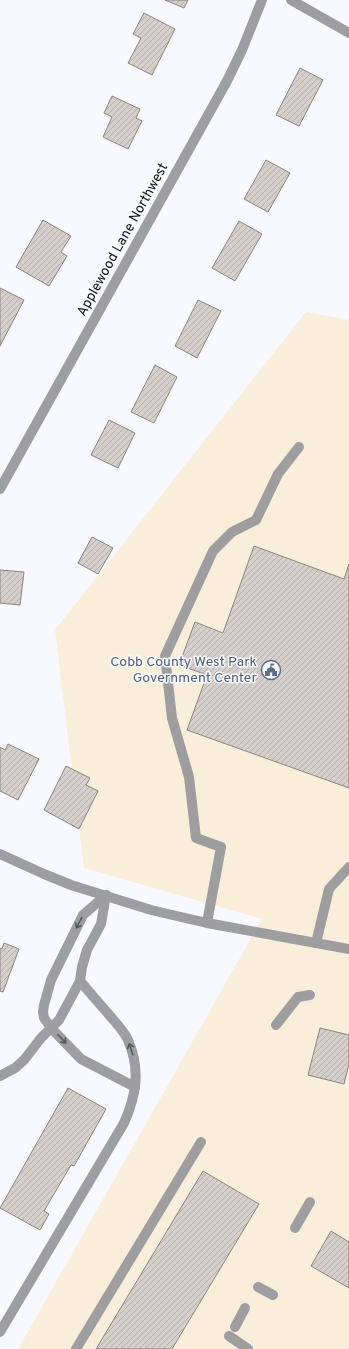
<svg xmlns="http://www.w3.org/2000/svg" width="349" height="1349" viewBox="0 0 349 1349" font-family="Overpass,sans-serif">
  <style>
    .commercial { fill: #f8eed9 }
    .building { fill: url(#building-hatch); stroke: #8a8580 }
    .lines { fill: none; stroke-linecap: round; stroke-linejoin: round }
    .service { stroke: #9e9ea0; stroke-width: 10 }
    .minor { stroke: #9e9ea0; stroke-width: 10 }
    .oneway { stroke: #58595b }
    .labels { text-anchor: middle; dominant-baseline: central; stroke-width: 3; stroke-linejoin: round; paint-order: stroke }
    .street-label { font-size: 14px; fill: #131416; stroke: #f7f9fe }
    .service-label { font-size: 14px; fill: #4e5e75; stroke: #f7f9fe; text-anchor: end }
  </style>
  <defs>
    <pattern id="building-hatch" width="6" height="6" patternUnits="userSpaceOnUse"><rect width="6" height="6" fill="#d4cfca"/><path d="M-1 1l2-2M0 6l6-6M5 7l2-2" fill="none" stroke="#b5b1ad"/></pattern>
  </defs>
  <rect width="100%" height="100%" fill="#f7f9fe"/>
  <polygon class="commercial" points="306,312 349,320 349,1349 18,1349 262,919 84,868 55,630"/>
  <g class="building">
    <polygon points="165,0 188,0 184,8"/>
    <polygon points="144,13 175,29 152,75 128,63 141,38 133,34"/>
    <polygon points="300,68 323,80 299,126 276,115"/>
    <polygon points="112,96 140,109 136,118 142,121 128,149 103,137 112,117 104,113"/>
    <polygon points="266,160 290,173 268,212 244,199"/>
    <polygon points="43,220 71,236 61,252 67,256 49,286 16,267"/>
    <polygon points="239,221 262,234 235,281 212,268"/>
    <polygon points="0,288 24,300 0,346"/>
    <polygon points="198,300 221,311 197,358 175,346"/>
    <polygon points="155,365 177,377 154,423 131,412"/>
    <polygon points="109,420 135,433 118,468 91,455"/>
    <polygon points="92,537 113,548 98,574 78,563"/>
    <polygon points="254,546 344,579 349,564 349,788 187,730 207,675 179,665 195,622 223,633"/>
    <polygon points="0,570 24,572 20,605 0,603"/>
    <polygon points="8,744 39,759 18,800 0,791 0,747 5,750"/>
    <polygon points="66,766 90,778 86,785 98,791 79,829 44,810"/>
    <polygon points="4,943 19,949 3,992 0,991 0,948 2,949"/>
    <polygon points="320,1028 349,1035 349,1064 344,1084 308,1075"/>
    <polygon points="68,1088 106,1109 74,1166 71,1165 44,1211 49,1214 40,1230 0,1208"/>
    <polygon points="203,1171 259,1204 172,1349 96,1349"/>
    <polygon points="331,1231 349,1242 349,1288 311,1266"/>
  </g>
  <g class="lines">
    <g class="service">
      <polyline points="207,923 221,847 196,838 189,777 172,718 165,656 213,551 232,532 256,520 278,474 299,447"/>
      <polyline points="316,943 329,889 349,867"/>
      <polyline points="276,1025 298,997 310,995"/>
      <polyline points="295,1228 310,1202"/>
      <polyline points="258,1287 273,1295"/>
      <polyline points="235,1327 245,1308"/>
      <polyline points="229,1336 248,1349"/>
      <polyline points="76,1349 201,1142"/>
    </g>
    <g class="minor">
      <polyline points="291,0 349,33"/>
      <polyline points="0,489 227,81 242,50 262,0"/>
      <polyline points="0,854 44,874 71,885 151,910 207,923 349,949"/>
      <polyline points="106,895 83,915 51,980 44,1005 43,1012 44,1018 51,1028 81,1059 135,1087"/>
      <polyline points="0,1076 15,1068 24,1060 41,1038 59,1020 80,981 82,967 87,950 101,924 106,895"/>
      <path d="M0,1332L124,1123C136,1096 141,1070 128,1040C124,1031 116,1023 110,1016C100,1004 90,993 80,981"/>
    </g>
  </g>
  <defs><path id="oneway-shaft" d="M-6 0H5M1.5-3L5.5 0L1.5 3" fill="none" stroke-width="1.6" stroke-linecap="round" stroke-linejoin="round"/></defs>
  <g class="oneway">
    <use href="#oneway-shaft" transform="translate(79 923) rotate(117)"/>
    <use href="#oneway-shaft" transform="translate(62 1039) rotate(47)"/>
    <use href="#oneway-shaft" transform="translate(131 1049) rotate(-108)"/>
  </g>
  <defs>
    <g id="civic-ring" transform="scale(1)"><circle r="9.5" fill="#f7f9fe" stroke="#5c6f8a" stroke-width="1.5"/><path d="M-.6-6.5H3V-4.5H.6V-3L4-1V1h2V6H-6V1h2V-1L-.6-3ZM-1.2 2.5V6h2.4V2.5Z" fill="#5c6f8a"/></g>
  </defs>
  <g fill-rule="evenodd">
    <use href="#civic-ring" x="271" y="670"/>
  </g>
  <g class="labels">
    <g class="street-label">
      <text transform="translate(123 240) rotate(-61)">Applewood Lane Northwest</text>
    </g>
    <g class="service-label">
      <text x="257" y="662">Cobb County West Park<tspan x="257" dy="16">Government Center</tspan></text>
    </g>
  </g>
</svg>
